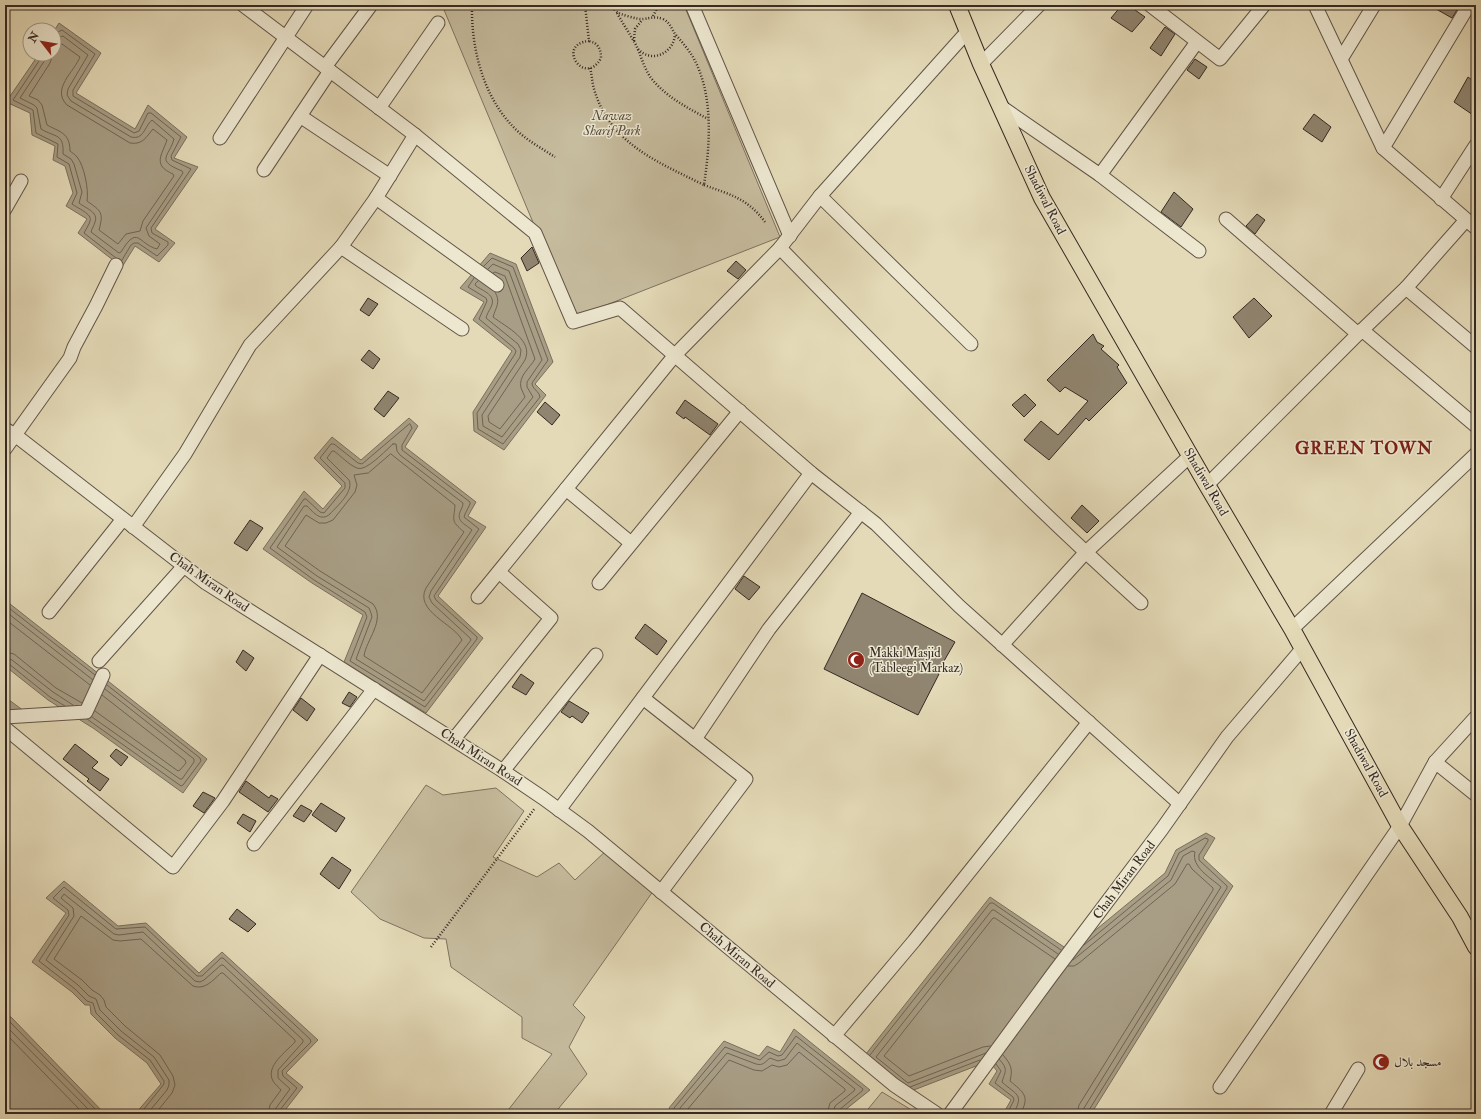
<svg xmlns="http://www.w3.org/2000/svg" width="1481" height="1119" viewBox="0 0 1481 1119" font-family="'IM FELL Double Pica',Amiri,serif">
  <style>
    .green { fill: #c6bc9e; stroke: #7e7260 }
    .water { fill: #a89e85; stroke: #7a6f5e }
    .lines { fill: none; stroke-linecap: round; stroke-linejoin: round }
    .shore { stroke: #6e6454; stroke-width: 1 }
    .building { fill: #908570; stroke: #352923 }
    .minor-casing { stroke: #615548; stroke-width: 15 }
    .major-casing { stroke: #352923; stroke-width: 18 }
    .path { stroke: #352923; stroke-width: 2.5; stroke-dasharray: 1 2; stroke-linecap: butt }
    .minor { stroke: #ede7d0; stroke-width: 13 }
    .major { stroke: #e4dab7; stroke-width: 16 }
    .labels { text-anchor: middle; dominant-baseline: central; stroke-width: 3; stroke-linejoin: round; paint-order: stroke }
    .park-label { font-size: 13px; font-style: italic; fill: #594e42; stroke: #ede7d0 }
    .street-label { font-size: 13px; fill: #352923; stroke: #ede7d0 }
    .poi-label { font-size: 13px; fill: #352923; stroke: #ede7d0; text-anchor: start }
    .district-label { font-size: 17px; font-weight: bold; letter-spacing: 1px; fill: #7a1f14; stroke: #ede7d0 }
  </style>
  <rect width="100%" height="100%" fill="#e4dab7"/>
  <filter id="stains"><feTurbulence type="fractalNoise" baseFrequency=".005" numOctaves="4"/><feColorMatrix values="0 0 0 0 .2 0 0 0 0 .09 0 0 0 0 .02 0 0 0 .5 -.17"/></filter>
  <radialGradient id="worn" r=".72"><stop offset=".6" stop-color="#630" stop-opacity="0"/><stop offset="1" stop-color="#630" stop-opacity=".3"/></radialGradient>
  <g class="green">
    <polygon points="442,5 684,5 780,237 573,318"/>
    <polygon points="426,785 443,795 496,788 524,811 493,857 537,877 559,863 575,880 609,848 656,887 573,1005 585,1017 569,1047 587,1074 554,1114 505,1114 552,1054 522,1038 522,1017 451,967 446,939 424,938 380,919 351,892"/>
    <polygon points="882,1092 918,1114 864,1114"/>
  </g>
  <g class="water">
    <polygon points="59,23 101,53 76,93 135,129 148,105 187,137 174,158 198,167 155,229 175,243 159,262 135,246 122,267 78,233 87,219 66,206 73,193 65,166 53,160 55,146 32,135 30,113 6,102 39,54 54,54 54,31"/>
    <polygon points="490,253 516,264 553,362 535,384 546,395 504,450 474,431 473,412 512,351 473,320 484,302 460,288"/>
    <polygon points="409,418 418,426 405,447 476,502 468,516 486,527 438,596 483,638 426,713 344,662 363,615 312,583 263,549 304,491 323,509 342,486 314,458 332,437 361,460"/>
    <polygon points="5,600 207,759 183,793 93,728 48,700 5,666"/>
    <polygon points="5,697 24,711 5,712"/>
    <polygon points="1206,833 1215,838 1203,858 1233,886 1091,1114 1003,1114 1011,1100 989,1084 997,1071 989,1061 906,1093 862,1059 990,897 1070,951 1165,873 1176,850"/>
    <polygon points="64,881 118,926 146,923 199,973 222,952 318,1040 286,1073 303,1087 282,1114 135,1114 161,1084 147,1063 115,1038 91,1014 90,1005 85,1005 72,992 32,962 66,913 46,898"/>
    <polygon points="5,1015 11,1017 105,1114 5,1114"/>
    <polygon points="794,1029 870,1090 840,1114 672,1114 669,1108 724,1041 759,1056 767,1046 780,1052"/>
  </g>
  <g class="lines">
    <g class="shore">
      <polyline points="54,34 62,30 95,54 73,90 73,96 134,133 139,131 148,113 151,113 181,137 171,156 172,160 191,169 151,228 152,233 168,242 168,245 157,256 138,243 134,243 131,245 122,260"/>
      <path d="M42,54L41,58L13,100L33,110L36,133L58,144L57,157L69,164L77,193L72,204C77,208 93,214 90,221C89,225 86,229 84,233L116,258"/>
      <path d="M47,54L45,60L20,98L34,105L37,108L41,129C56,138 64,133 63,154L71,159L74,164L82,192L79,203C85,208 99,212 95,222C94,226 92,228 91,232L119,253L121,252C138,224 138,244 157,249L160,244L149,236L146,228L183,173L182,171C155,160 169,157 174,139L152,120C144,127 144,140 131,137L71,101L67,95L68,89L88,55L63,36L54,39"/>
      <path d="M53,54L50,63L29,96L38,100L42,105L47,125C60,132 70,133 70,151C72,153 75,154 77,157C84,165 89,190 87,201C101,211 104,212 99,230L118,244L126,234L140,231L143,221L174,176L173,174C152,165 162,155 167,140L153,129C146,137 143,145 130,143L67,105C51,89 74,72 80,57L62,44L54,45"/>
      <path d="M493,273L495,272L505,276L535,359C530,368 518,376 521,388C522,391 524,394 525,397L500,429L489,422L488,416L525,360C534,340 506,327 493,317C496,307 501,302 495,292"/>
      <path d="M474,278L468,287L486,298L487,301L479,319L514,348L516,351L515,354L477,413L478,429L503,444L540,397C539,391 532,389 532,383L548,360L513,267L492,258L484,266"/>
      <path d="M478,281L475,284L476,286C483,291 497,295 491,307C489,311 487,314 486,318L518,344L521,350L520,357L482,415L483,426L502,437L533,397L527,387V382L542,360L509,271L493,264L488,269"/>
      <polygon points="410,424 412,428 402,445 402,450 470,502 470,504 465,514 464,517 479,529 434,596 436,600 477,637 477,639 425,707 350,661 367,617 365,612 314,580 270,548 304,499 306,499 320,512 324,513 345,488 345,483 320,458 331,444 334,444 358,463 362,464 408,425"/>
      <path d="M393,444H396L397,451L400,455L463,503C463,507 461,509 460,512C456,522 467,525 472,530L431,591L429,597L432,603L470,638L471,640L424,701L356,659L372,617L371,613L369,608L317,576L277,547L304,506H307C314,513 321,522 330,514C337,506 354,492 349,480L327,458L332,451H334C341,456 349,465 357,468C366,472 386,450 393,444Z"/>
      <path d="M391,454L455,505C454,521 450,520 464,532L426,588C414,611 454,624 462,640L422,693L364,656C366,640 386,620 373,604L320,571L285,546L306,515L319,523H326L333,520L355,492L357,485L354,475L368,473Z"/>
      <polyline points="5,605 95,675"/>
      <polyline points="5,611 93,680"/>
      <polyline points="5,619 90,685"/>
      <polyline points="5,652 14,654 56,688 82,703"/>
      <polyline points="5,658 12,660 53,692 73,705"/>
      <polyline points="5,663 9,664 50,697 65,706"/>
      <polyline points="95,711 178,771 180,770 186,763 185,760 102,695"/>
      <polyline points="92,717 180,779 182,779 194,762 194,759 105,689"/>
      <polyline points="87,719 181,786 183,785 201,761 200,758 107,685"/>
      <polyline points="1084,945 1168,876 1179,853 1205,838 1208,839 1208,841 1199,855 1199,860 1227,886 1227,888 1089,1110 1088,1114"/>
      <path d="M1073,960L1171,880L1183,856L1192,851L1195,852C1191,867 1211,878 1221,887L1084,1108L1083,1114"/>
      <polyline points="1068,966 1074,966 1079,963 1175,884 1187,864 1189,864 1192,869 1213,888 1213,890 1079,1105 1077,1114"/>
      <polyline points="5,1019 9,1021 100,1114"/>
      <polyline points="5,1025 93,1114"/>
      <polyline points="5,1033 84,1114"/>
      <polyline points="990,1046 983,1047 909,1076 884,1056 993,918 995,918 1055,959"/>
      <polyline points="986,1053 908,1083 876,1057 992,910 994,910 1058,954"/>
      <polyline points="870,1055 990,903 993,903 1061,950"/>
      <path d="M1003,1055C1011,1064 1013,1069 1010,1081C1023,1092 1031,1096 1020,1114"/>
      <path d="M999,1059C1009,1070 1005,1071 1002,1082C1016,1095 1025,1094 1013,1114"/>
      <polyline points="996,1064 1001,1071 995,1083 1013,1097 1014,1100 1007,1114"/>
      <polyline points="910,1087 980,1060"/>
      <polyline points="140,1114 164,1084 164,1081 150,1060 118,1035 96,1013 93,1003 87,1001 75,989 39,961 69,915 68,910 53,898 64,887 116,929 145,927 197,976 202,976 221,958 223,958 310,1039 311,1042 282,1071 283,1076 297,1088 280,1110 279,1114"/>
      <polyline points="147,1114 167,1090 169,1085 169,1080 154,1057 121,1031 100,1010 96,999 89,996 78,985 46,960 74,916 73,908 61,898 64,894 114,934 119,935 143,932 195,981 200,982 204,980 221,965 223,965 303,1040 303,1042 278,1070 278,1078 290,1089 276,1108 274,1114"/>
      <path d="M155,1114L172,1093L175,1085L173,1076L160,1055L125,1026L106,1007L104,1000L100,995L92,990L82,980L54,959L81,916L113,940L120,941L141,939L193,986C205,990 212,981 221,973H223L295,1040V1042C286,1052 265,1066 273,1081C275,1085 279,1087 281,1090L270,1105L268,1114"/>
      <polyline points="675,1114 674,1108 725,1047 760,1060 769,1052 778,1056 782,1055 796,1036 863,1089 862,1091 839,1110 838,1114"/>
      <path d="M680,1114V1108L727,1053L756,1064C763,1066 765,1062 770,1058L778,1061L785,1059L797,1043L855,1089L854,1091L835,1106L833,1114"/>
      <polyline points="686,1114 687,1110 729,1060 754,1070 762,1071 772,1065 779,1067 787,1065 799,1052 845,1089 845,1091 830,1103 827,1114"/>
    </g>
  </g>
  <g class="building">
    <polygon points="1122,5 1128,5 1145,17 1132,32 1111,18"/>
    <polygon points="1429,5 1460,5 1452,18"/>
    <polygon points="1165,27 1175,34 1161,56 1150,48"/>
    <polygon points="1195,59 1207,67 1199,79 1187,70"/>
    <polygon points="1468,77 1476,83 1476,117 1454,102"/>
    <polygon points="1314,114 1331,127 1322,142 1303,129"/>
    <polygon points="1174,192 1193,209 1181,227 1161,212"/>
    <polygon points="1257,214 1265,220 1255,234 1246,226"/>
    <polygon points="532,247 539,263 527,271 521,258"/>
    <polygon points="736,261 746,270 738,279 727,271"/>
    <polygon points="368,298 378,304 369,316 360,310"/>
    <polygon points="1254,298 1272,316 1249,338 1233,317"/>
    <polygon points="1093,334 1097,342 1104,346 1101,349 1119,365 1117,367 1127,383 1089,421 1086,418 1049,460 1024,440 1041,421 1058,435 1088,401 1065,387 1060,392 1047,380"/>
    <polygon points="369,350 380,359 373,369 361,360"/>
    <polygon points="388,391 399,398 384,417 374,409"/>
    <polygon points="1025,394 1036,405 1024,417 1012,405"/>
    <polygon points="685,400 718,424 710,435 685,417 684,419 676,413"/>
    <polygon points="545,402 560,415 552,425 537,412"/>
    <polygon points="1082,505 1099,521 1087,533 1071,518"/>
    <polygon points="250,520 263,528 247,551 234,543"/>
    <polygon points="744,576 760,587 749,600 735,589"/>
    <polygon points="862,593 955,642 937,673 939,674 918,715 824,669"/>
    <polygon points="645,624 667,641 657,655 635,638"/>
    <polygon points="243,650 254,658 246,671 236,662"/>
    <polygon points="521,674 534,683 526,695 512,687"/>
    <polygon points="349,692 357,697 350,707 342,703"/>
    <polygon points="301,698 315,709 307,721 293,710"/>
    <polygon points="569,701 589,713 582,723 572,716 570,718 561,712"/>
    <polygon points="75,744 98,762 92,768 109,779 100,791 87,781 89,779 63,759"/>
    <polygon points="116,749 128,757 121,766 110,756"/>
    <polygon points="246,781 269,798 271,795 278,799 268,812 239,792"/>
    <polygon points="203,792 215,798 204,813 193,806"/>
    <polygon points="321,803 345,818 336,832 312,815"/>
    <polygon points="301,805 312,811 304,822 293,816"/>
    <polygon points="243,814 256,821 250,832 237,823"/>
    <polygon points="332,857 351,870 339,889 320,874"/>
    <polygon points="237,909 256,924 248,932 229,919"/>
  </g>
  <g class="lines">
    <g class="minor-casing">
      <g id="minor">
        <polyline points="243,5 415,135 535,233 573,322 620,308 811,473 876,524 959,606 1180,804"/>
        <polyline points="692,5 790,236"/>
        <polyline points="1150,5 1220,59 1264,5"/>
        <polyline points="1315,5 1383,148 1476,228"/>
        <polyline points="967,32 820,196 971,344"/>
        <polyline points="1341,59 1374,5"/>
        <polyline points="981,64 1039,5"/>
        <polyline points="325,67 371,5"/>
        <polyline points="1000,106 1100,175 1199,251"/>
        <polyline points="379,108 438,23"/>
        <polyline points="300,116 390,176"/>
        <polyline points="220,138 307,5"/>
        <polyline points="1383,148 1469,5"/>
        <polyline points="264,170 330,71"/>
        <polyline points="1100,175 1197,42"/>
        <polyline points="376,198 497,285"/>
        <polyline points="1441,199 1476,145"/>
        <polyline points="5,209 21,181"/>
        <polyline points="1226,219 1358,334"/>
        <polyline points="341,247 462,329"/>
        <path d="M780,248C898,369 1016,490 1141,603"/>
        <polyline points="1406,288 1476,347"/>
        <polyline points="1362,330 1476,426"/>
        <polyline points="5,429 15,435 206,583 503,771 543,798 588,831 894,1085 937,1114"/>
        <polyline points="5,449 70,358 74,347 96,306 116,265"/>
        <polyline points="1207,485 1358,334 1406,288 1466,220"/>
        <polyline points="566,489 631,543"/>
        <polyline points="133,527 185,454 250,345 341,247 376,198 415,135"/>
        <polyline points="599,583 740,411"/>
        <polyline points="478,597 675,355 780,248 820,196"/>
        <polyline points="49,612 123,519"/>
        <polyline points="1292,629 1476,454"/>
        <polyline points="1002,645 1085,553 1191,455"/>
        <polyline points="99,661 184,566"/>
        <polyline points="643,698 695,739 769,629 861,512"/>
        <polyline points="5,717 86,712 103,675"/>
        <polyline points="5,728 173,867 223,801 320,655"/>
        <polyline points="454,739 551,618 499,572"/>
        <polyline points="1435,762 1476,795"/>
        <polyline points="503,771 596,655"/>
        <polyline points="559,810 811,473"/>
        <polyline points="254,844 374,689"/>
        <polyline points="661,892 746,779 695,739"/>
        <polyline points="834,1036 914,941 1089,722"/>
        <polyline points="1220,1087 1400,826 1435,762 1476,717"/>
        <polyline points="950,1114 1052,975 1162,829 1227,737 1303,648"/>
        <polyline points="1331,1114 1358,1069"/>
      </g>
    </g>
    <g class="major-casing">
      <polyline id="major" points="957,5 981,64 1042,198 1207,485 1292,629 1400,826 1460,917 1476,947"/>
    </g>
    <g class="path">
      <path d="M472,5C471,52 485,104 522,135C532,143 544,150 555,157"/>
      <path d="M585,5L589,41C555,44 585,88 601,58C601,49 598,43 589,41"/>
      <path d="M617,13C623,24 630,34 636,45C641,56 644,68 651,78C666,97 688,108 708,119"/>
      <polyline points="653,16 659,5"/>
      <polyline points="634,41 635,29 642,20"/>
      <path d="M638,49C652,64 674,53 675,34"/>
      <path d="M590,68C592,75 592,82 594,89C610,144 658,162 704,185C710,144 714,95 693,57C688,49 682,42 676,35C671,29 671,23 663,19C654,16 652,18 643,19C639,20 619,14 617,12C614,10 613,7 611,5"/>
      <path d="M704,185C731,195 747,198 765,222"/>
      <polyline points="431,947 535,808"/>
    </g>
    <use href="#minor" class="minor"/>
    <use href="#major" class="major"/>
  </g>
  <defs>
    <g id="mosque-disc" transform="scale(0.9)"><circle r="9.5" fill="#8f2418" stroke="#ede7d0"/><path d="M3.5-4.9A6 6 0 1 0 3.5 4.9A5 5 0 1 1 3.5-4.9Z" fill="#fff"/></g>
  </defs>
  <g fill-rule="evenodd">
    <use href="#mosque-disc" x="856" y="660"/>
    <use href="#mosque-disc" x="1381" y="1062"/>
  </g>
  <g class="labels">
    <g class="park-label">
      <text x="612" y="116">Nawaz<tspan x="612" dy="15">Sharif Park</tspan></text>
    </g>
    <g class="street-label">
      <text transform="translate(1045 200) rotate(63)">Shadiwal Road</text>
      <text transform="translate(1206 482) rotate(60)">Shadiwal Road</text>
      <text transform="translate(209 582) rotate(35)">Chah Miran Road</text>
      <text transform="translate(481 757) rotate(33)">Chah Miran Road</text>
      <text transform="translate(1366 763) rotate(61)">Shadiwal Road</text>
      <text transform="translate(1124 880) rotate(-53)">Chah Miran Road</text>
      <text transform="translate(737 955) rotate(40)">Chah Miran Road</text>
    </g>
    <g class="poi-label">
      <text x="869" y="653">Makki Masjid<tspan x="869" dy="15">(Tableegi Markaz)</tspan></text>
      <text x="1394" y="1062">مسجد بلال</text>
    </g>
    <g class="district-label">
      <text x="1364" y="448">GREEN TOWN</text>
    </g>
  </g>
  <rect width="1481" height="1119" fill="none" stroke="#e4dab7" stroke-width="20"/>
  <rect x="6" y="6" width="1469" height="1107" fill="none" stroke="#352923" stroke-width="2"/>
  <rect x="10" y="10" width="1461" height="1099" fill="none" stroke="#352923"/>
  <g transform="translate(42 42) rotate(301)"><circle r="19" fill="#ede7d0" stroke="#a39b8b"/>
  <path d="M0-3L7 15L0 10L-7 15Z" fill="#8f2418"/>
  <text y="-6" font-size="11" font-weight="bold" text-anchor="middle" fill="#352923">N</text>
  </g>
  <rect width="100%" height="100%" filter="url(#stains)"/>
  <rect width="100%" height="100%" fill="url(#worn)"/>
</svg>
